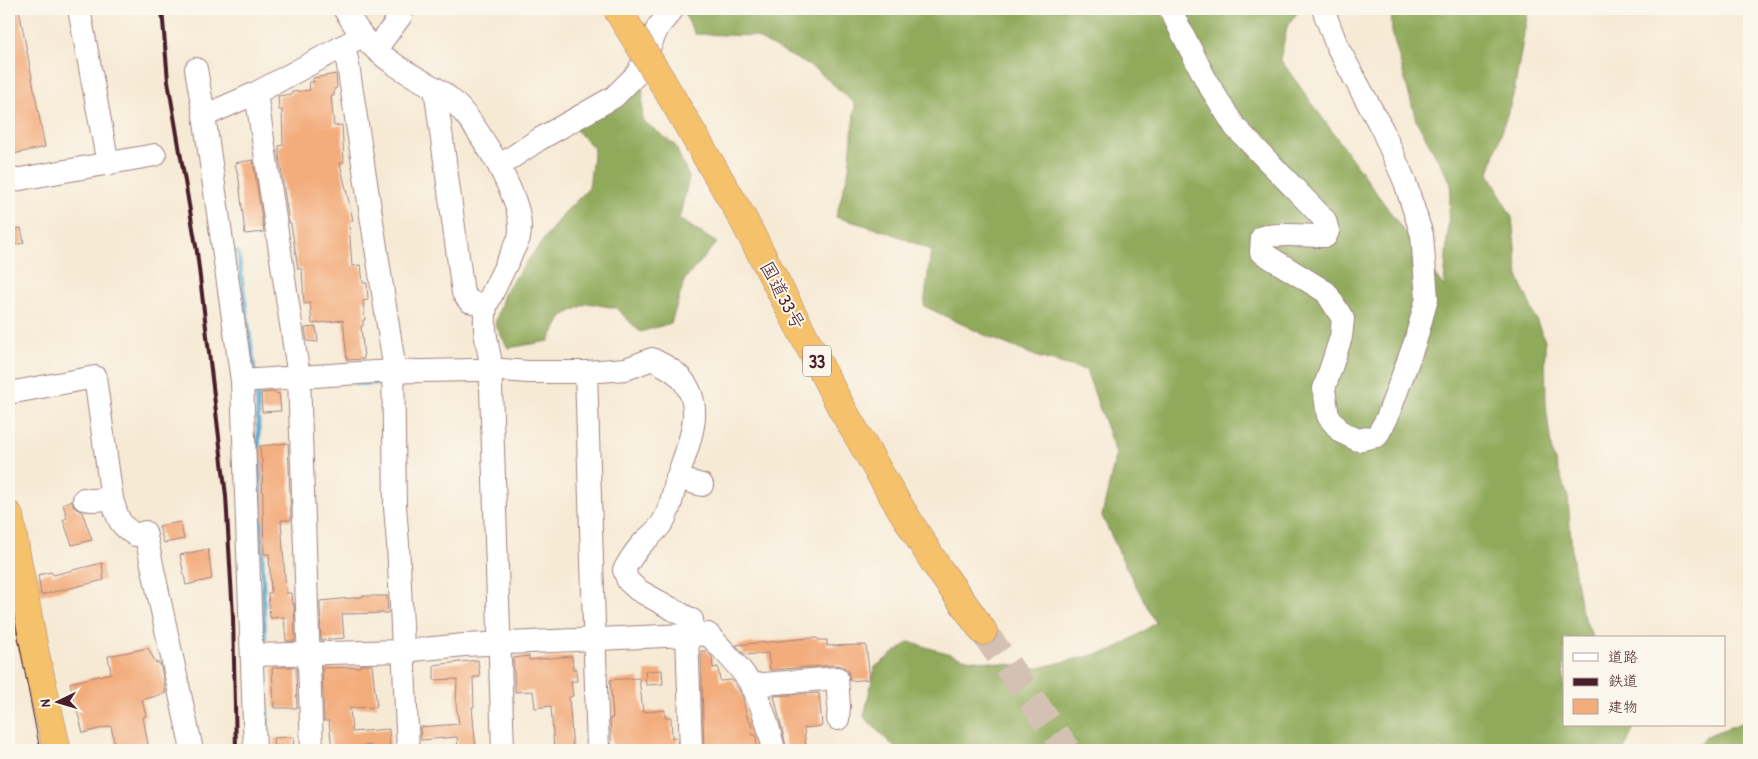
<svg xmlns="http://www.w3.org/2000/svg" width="1758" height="759" viewBox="0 0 1758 759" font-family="'Patrick Hand','Klee One',sans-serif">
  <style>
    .forest { fill: #90aa5b; stroke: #6d6443 }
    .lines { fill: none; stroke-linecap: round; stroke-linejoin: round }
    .stream { stroke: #55a5cf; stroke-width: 4.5 }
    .building { fill: #f3ac7b }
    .highway-tunnel { stroke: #d4c1b3; stroke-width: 28; stroke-dasharray: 28 14; stroke-linecap: butt }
    .minor-casing { stroke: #a08480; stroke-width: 24 }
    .highway-casing { stroke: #a08480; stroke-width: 29 }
    .minor { stroke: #fff; stroke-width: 22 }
    .highway { stroke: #f5c16b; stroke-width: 28 }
    .tram { stroke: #4a1f2b; stroke-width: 1 }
    .rail { stroke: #4a1f2b; stroke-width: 4 }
    .highway-bridge-casing { stroke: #a08480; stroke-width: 29; stroke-linecap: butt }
    .highway-bridge { stroke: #f5c16b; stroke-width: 28 }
    .labels { text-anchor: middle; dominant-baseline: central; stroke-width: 4; stroke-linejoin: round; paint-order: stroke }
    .shield { fill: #fbf7ec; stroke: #7f6065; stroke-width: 1 }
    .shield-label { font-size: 18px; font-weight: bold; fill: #4a1f2b }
    .street-label { font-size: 19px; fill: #4a1f2b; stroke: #fbf7ec }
  </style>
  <rect width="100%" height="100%" fill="#fbf7ec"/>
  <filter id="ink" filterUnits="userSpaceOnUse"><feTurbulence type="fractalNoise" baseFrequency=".02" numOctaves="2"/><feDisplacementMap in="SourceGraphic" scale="10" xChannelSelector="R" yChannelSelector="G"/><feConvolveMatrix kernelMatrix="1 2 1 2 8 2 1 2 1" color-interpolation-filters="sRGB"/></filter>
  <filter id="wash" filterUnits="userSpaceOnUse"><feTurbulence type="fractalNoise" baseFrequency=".0096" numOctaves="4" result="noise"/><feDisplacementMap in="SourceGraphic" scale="20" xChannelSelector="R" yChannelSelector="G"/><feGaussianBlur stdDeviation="1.12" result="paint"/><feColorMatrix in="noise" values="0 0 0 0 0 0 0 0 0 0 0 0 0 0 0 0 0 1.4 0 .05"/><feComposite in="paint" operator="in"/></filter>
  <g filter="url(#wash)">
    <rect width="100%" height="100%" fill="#f6ead5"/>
    <g class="forest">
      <polygon points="682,9 1300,9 1287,27 1280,59 1444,287 1451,183 1416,120 1392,32 1391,9 1527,9 1528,11 1514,92 1489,173 1512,218 1518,276 1545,341 1546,406 1552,453 1568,497 1572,555 1581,610 1593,638 1564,638 1564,725 1635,725 1624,750 896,749 864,717 875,667 909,642 967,659 1038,668 1114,650 1156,623 1126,567 1102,516 1116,454 1086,370 1038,357 989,337 924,306 931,250 888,232 836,217 849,169 855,104 817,70 754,36 695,34"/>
      <polygon points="643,82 642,120 675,145 689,178 679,219 717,243 685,279 671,323 640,332 616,308 588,303 562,316 549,341 508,348 495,324 505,291 563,214 589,188 594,148 574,128"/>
      <polygon points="1749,720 1749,750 1695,750 1706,736"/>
    </g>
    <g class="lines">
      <g class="stream">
        <polyline points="232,252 238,252 255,374"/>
        <polyline points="356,384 388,383"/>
        <polyline points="257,387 265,649"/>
        <polyline points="265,662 268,750"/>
      </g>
    </g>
    <g id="blocks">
      <g class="building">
        <polygon points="9,9 19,9 45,147 9,155"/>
        <polygon points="336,74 337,88 334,89 334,96 331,96 334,126 342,125 344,162 340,163 353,220 349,223 352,266 361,265 363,283 367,283 368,300 363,301 365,320 363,320 363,326 361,326 364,359 347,360 343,320 312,324 310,303 304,304 302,269 298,269 291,223 289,223 279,155 279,146 283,145 282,110 279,110 278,96 292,94 292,92 310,90 309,82 314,82 313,78"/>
        <polygon points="253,160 264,232 245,234 239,180 235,163"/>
        <polygon points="21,228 24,243 9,246 9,230"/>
        <polygon points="316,327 318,342 307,341 305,328"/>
        <polygon points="275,392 276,394 279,393 281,411 262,412 261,393"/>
        <polygon points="288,443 291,520 281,520 286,593 291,593 292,604 294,603 295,641 286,641 284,617 270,618 268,593 271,593 269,554 264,554 262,459 261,459 260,446"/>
        <polygon points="71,501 75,508 82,512 92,540 72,545 63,520 67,518 63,504"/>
        <polygon points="180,522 184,539 164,543 159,526"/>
        <polygon points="208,549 212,579 186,585 180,555"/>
        <polygon points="102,563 104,580 41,595 38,575 51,572 53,575"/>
        <polygon points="362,596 387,596 388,613 342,614 344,638 321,640 320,601 362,597"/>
        <polygon points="809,638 817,638 819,640 827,640 827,646 866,645 870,679 850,681 848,670 842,666 836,665 770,670 768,653 745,655 736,645"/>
        <polygon points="148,648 156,663 160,663 166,693 142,700 146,716 143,717 149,750 116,750 111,726 83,733 70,683 111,673 108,656"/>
        <polygon points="701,651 706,651 712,657 713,668 718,667 720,681 732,680 739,690 743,698 748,721 751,721 752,735 756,735 757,750 704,750"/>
        <polygon points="529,656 529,660 572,656 573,669 576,669 577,681 571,681 573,696 569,697 573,750 554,750 551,706 535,708 533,691 515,692 513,658"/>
        <polygon points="478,660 480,677 473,677 474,707 472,707 476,750 458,750 457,737 421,740 420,727 459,724 456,704 457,679 434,680 434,665"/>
        <polygon points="360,665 372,665 377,707 350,708 352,732 389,729 390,750 371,750 371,745 332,749 329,721 324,721 322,668 360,667"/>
        <polygon points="284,667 296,667 297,708 274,708 272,668"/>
        <polygon points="662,670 663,684 646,685 645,671"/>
        <polygon points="639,678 643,712 665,710 665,717 671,717 672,738 677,737 678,750 612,750 610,718 613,718 610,680"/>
        <polygon points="819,693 822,726 804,728 806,750 787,750 774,696"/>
        <polygon points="294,737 293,750 274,750 273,738"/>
      </g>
    </g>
  </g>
  <g filter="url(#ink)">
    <use href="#blocks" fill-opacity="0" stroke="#a08480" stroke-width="1"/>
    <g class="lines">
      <polyline class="highway-tunnel" points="983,631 1067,750"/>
      <g class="minor-casing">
        <g id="minor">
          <polyline points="79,9 108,164"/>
          <path d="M344,9C350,17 355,27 362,35C381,59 409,74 435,88L463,293L469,301L486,306"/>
          <path d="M1170,9L1207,82L1235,127L1325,220L1328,231L1326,236C1306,236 1281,233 1262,237L1261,252L1326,292L1343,319L1341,337L1324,389L1328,416L1341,432L1358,440L1377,436L1387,418L1415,342L1427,298L1422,235L1405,182L1382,129L1337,46L1323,9"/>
          <polyline points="343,46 347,59 393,358 395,507 398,544 408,750"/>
          <polyline points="376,49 400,17 404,9"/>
          <polyline points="196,69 204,115"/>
          <path d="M435,88C464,104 482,138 499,166"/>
          <polyline points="256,93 299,377 312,750"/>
          <polyline points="9,181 155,155"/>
          <path d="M586,372L626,369L652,359C662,364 674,370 681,378C707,407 688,444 678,476C673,490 672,506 664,520C659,530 649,536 641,545C634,553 629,561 624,570L628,581L638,590L692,620L693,631"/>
          <polyline points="242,381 374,372 472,370 502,370 528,372 586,372 598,750"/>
          <path d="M9,393L95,377L112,499C118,518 118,524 135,535L145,532L192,750"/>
          <polyline points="677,478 702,485"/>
          <path d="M84,499C94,502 102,498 112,499"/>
          <polyline points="687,635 691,750"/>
          <path d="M253,655L403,651L464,645L687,635L693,631L702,635L708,634C723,650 739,665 751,684C762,704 769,728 774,750"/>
          <polyline points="751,685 837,678 839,706 838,719"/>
          <polyline points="255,750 242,381 204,115 213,112 256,93 362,36"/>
          <path d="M503,750L490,358C486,340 483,325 486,306L519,238C524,212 509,188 499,166L538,140L614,97L638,73L658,27L673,9"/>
        </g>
      </g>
      <g class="highway-casing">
        <g id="highway">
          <polyline points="663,83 742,217 841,407 893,496 936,565 983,631"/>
          <polyline points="9,515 34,648 57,750"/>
        </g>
      </g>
      <use href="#minor" class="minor"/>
      <use href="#highway" class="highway"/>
      <polyline class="tram" points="9,590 40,750"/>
      <polyline class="rail" points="162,9 168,81 197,252 226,496 233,616 236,750"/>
      <g class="highway-bridge-casing">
        <polyline id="highway-bridge" points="617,9 663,83"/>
      </g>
      <use href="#highway-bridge" class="highway-bridge"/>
    </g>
  </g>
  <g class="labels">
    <rect class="shield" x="803" y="345.5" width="28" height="31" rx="4"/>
    <g class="shield-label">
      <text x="817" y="361">33</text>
    </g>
    <g class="street-label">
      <text transform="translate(783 295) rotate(62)">国道33号</text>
    </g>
  </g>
  <rect width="1758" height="759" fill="none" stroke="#fbf7ec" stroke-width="30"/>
  <rect x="1563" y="636" width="162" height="90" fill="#fbf7ec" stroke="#b4a19f"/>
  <rect x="1573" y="653" width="25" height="8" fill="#ffffff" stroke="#b4a19f"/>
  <text x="1608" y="662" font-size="15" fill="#4a1f2b">道路</text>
  <rect x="1573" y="678" width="25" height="8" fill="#4a1f2b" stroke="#b4a19f"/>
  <text x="1608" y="686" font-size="15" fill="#4a1f2b">鉄道</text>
  <rect x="1573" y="699" width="25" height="15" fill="#f3ac7b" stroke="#b4a19f"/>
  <text x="1608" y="712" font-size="15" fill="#4a1f2b">建物</text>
  <g transform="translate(58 702) rotate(265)" stroke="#fbf7ec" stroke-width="4" paint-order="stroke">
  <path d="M0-4L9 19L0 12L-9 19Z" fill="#4a1f2b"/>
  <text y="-8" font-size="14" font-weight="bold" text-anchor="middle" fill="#4a1f2b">N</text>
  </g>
</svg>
